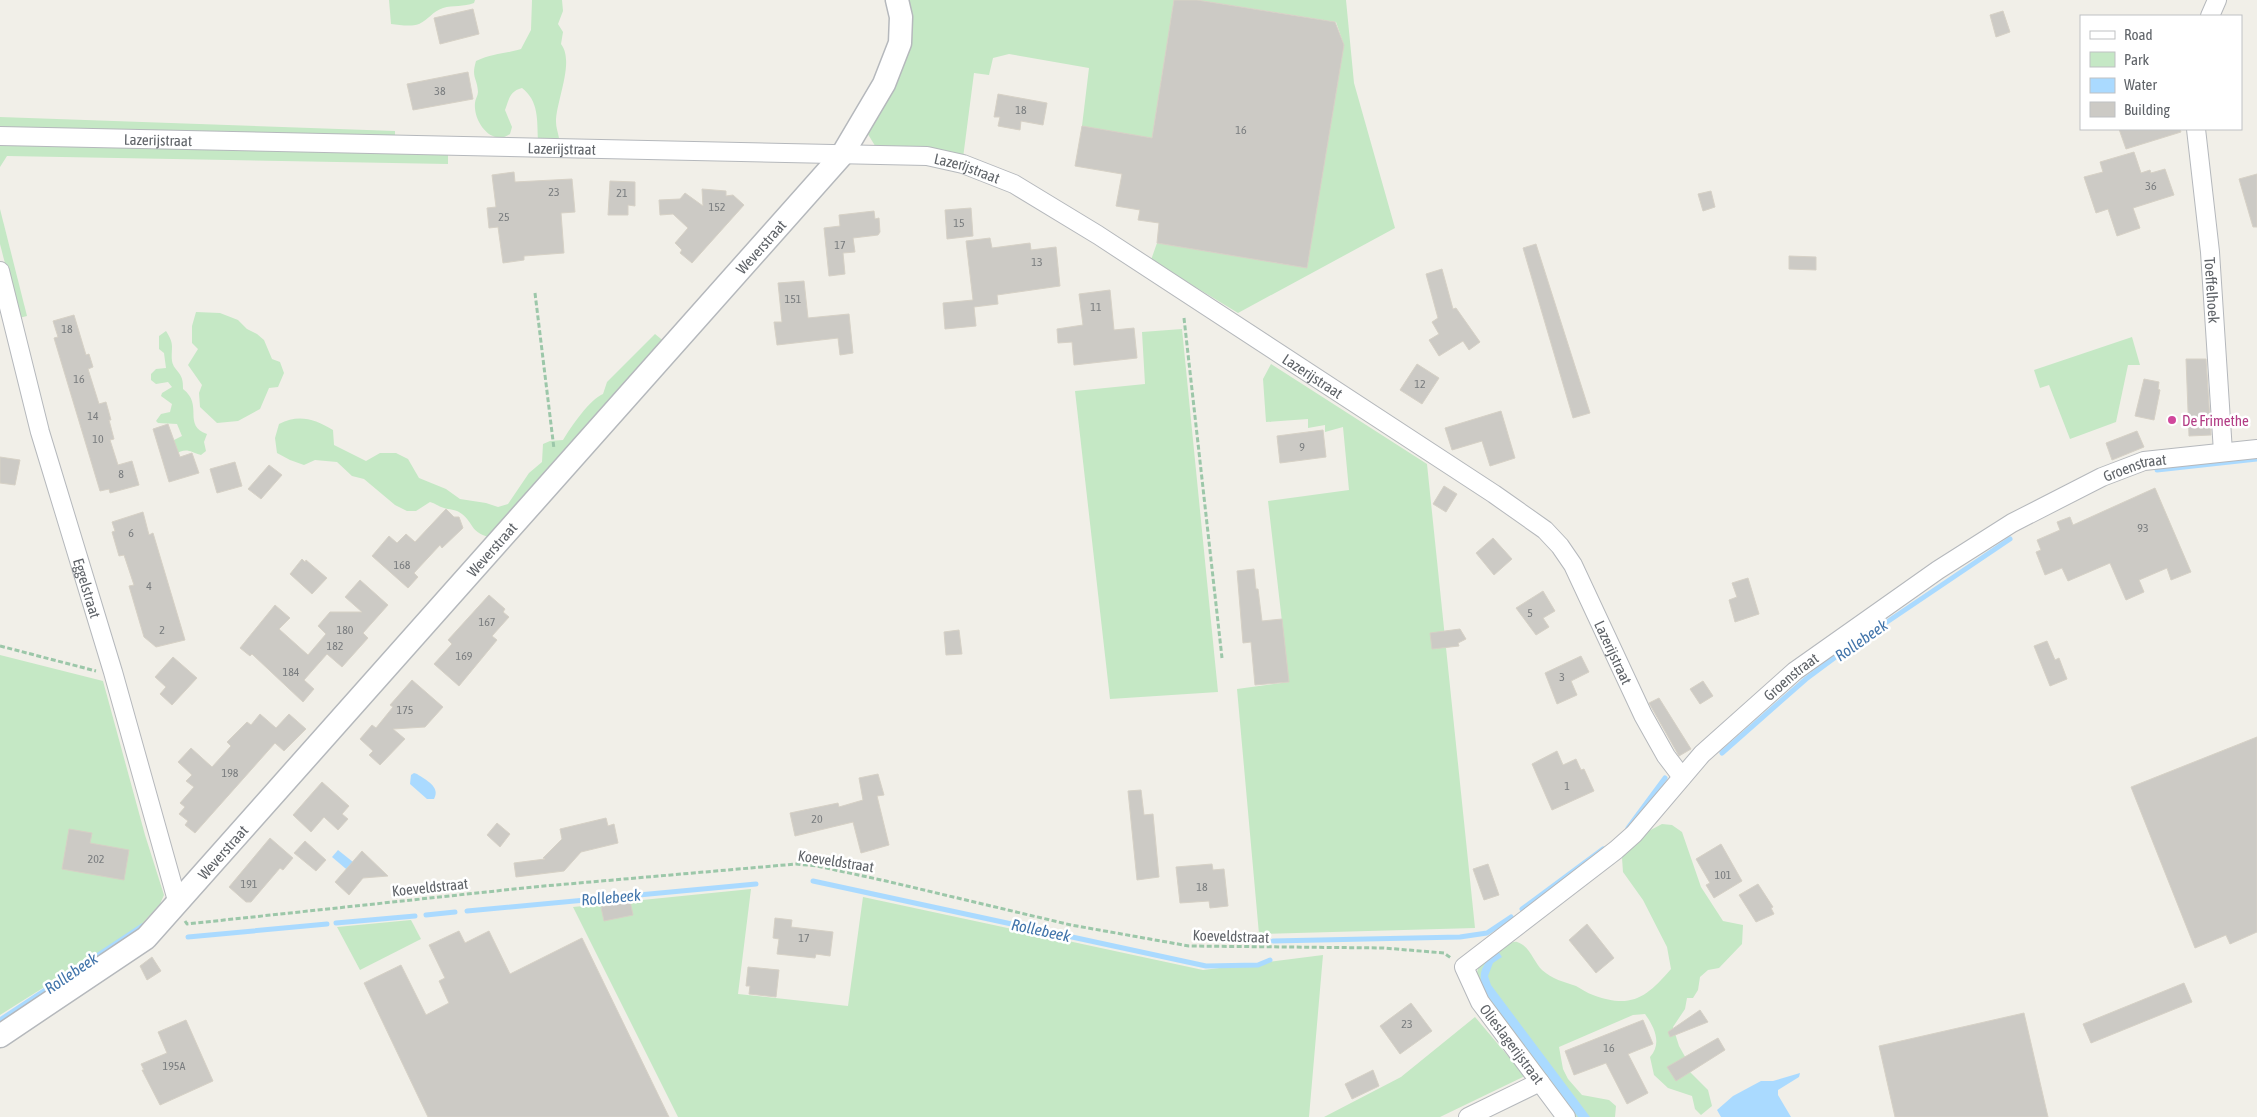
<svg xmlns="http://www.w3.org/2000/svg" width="2257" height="1117" viewBox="0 0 2257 1117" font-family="'Asap Condensed',sans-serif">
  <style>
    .green { fill: #c5e8c5 }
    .water { fill: #aadaff }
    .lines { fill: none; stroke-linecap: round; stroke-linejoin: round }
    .stream { stroke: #aadaff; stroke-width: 5 }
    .building { fill: #cccac5; stroke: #d6d1c6 }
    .minor-casing { stroke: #b5b8bc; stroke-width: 20 }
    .tertiary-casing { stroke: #b5b8bc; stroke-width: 25 }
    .path { stroke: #9cc7a9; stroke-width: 3; stroke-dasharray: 5 2.5; stroke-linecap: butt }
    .minor { stroke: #fff; stroke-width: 18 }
    .tertiary { stroke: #fff; stroke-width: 22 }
    .hotel-dot { fill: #d1479c; stroke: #fff; stroke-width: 2 }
    .labels { text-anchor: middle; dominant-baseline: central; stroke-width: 5; stroke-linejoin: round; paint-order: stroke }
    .number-label { font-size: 12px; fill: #7a7d7f }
    .street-label { font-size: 15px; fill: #5f6368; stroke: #fff }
    .hotel-label { font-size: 15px; fill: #b23c85; stroke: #fff; text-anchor: start }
    .water-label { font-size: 16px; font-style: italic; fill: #4174aa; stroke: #fff }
  </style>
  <rect width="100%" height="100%" fill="#f1efe8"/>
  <g class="green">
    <path d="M389,0H475L474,3C464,7 453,5 443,8C433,11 428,20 419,24C411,27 400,25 391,24Z"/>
    <path d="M532,0H562L563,11L558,24L563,32L561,44C575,62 556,101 556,122C556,127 558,133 559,138L549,144L538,140C537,120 539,101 522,88C510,91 509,99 505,110L512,127L510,134C492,147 473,122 475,103C475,99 478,96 478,92C477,77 471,78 476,61C493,53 505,54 521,49L531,30Z"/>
    <polygon points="907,0 1174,0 1152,138 1082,126 1089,68 1009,54 993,58 989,75 974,73 963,158 877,149 866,131"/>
    <polygon points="1197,0 1346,0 1354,83 1395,228 1238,313 1151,260 1157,243 1307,268 1344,45 1336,22"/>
    <polygon points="0,117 395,131 395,138 0,129"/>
    <polygon points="0,144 448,153 448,164 7,156 0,167"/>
    <polygon points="0,209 27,316 19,318 0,244"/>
    <polygon points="196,312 220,313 238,320 247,329 257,334 264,340 272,359 280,362 284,373 278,387 269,388 260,409 238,421 217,423 200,407 199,393 202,385 188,365 198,349 192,343 192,326"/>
    <polygon points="1182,329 1218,692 1110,699 1075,391 1145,384 1142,332"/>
    <path d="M166,331C175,345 171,346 172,361C174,372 184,371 183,389C204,405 182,425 207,434L204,442L206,451L201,455C189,451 186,447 174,455V440L182,436L177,424L158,423L156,421L161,414L170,412L172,404L161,396L162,393L172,387L168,382L156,384L151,380V374L156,369L166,368L164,353L159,349V336Z"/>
    <path d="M655,334L666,343L488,537C470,531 474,524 462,514C456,509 451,510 444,508C439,507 435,503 430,502L416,511H407L395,505L364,479L352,476L337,462L315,460L304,465L290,460L277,453L275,438L279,424C299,414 314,419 333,430L334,445L366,461L380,453H396L408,459L419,478L446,489L460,499L486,503L498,507L508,504L529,473L542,462L543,444L550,441L563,440C571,427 590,399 603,394L607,382Z"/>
    <polygon points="2132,337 2140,365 2128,365 2116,422 2070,439 2049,385 2040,388 2034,370"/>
    <polygon points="1271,364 1427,464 1475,928 1259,934 1237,689 1289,682 1268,501 1349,490 1343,427 1325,432 1325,425 1308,428 1308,419 1266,422 1263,379"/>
    <polygon points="0,655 103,681 145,835 164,895 160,904 138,928 0,1015"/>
    <path d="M1662,824L1672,825L1682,832L1701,887L1723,921L1743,925L1742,944L1719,968L1708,970L1700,977L1698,990L1693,998H1687L1685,1009L1673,1027L1679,1046L1688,1062L1690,1072L1708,1090L1712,1106L1701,1115L1695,1109L1692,1096L1668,1088L1654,1075L1650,1057C1662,1044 1655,1028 1645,1014L1633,1015L1559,1047L1563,1069L1568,1079L1582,1095L1609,1100L1616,1106L1615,1117H1572L1479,992C1478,985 1475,976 1478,969C1482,961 1508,940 1517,942C1529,945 1534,962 1542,970C1552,979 1564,982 1576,986C1582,989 1587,993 1593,995C1631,1009 1646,998 1671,969L1667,947L1643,900L1623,872L1622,858L1628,849L1645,833Z"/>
    <polygon points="751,889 738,994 848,1006 863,897 1203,970 1323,955 1309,1117 678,1117 573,907"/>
    <polygon points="411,920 421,939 360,970 337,927"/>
    <polygon points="1475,1017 1525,1076 1440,1117 1324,1117 1401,1077"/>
  </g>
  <g class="water">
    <path d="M414,773L417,774C426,780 441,787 434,799H427L410,784L411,775Z"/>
    <polygon points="338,850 358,866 352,874 332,857"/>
    <path d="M1498,951L1502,957L1493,963L1488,976L1491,985L1590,1117H1578L1484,991C1476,972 1483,963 1498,951Z"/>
    <polygon points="1800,1073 1799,1077 1778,1090 1778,1095 1791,1117 1721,1117 1717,1110 1733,1096 1761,1081 1773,1081"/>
  </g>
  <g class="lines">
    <g class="stream">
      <polyline points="2157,470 2257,459"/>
      <polyline points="1722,753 1806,679 1841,653 2010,539"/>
      <polyline points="1628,828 1665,778"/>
      <polyline points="813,881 1206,966 1258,965 1270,960"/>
      <polyline points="1522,909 1603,849"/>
      <polyline points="467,911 756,884"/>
      <polyline points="426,915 455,912"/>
      <polyline points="336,923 415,916"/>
      <polyline points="188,937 327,924"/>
      <polyline points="1273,941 1460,937 1487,933 1511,917"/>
      <polyline points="0,1020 142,926"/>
    </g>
  </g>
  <g class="building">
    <polygon points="1174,0 1197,0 1335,22 1344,45 1307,268 1157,243 1159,223 1138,220 1140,210 1116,206 1122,174 1075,166 1082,126 1152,138"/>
    <polygon points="473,9 479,34 440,44 434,18"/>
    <polygon points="2003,11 2010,32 1996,37 1990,15"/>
    <polygon points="468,72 473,99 413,110 407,84"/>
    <polygon points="998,94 1047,103 1043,125 1021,121 1020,130 998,126 1000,117 994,117"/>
    <polygon points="2119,129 2180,129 2181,132 2126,149"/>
    <polygon points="2134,152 2141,173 2150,170 2151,173 2165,169 2174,195 2133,208 2140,228 2117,236 2108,209 2096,213 2084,177 2103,172 2100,162"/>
    <polygon points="514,172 515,182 572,179 575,212 561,213 564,253 524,256 524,260 503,263 498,227 489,228 487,208 496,207 492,175"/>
    <polygon points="2257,174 2257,227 2253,227 2239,179"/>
    <polygon points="610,181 635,182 635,206 628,205 628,215 608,215"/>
    <polygon points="702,189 726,191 726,196 733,195 744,205 692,263 680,253 682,250 675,243 688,228 673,214 660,215 659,200 680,199 685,193 703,206"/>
    <polygon points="1711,191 1715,207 1703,211 1698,194"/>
    <polygon points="971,208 973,236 947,239 945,210"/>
    <polygon points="874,211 875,219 879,218 880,232 878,235 853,238 855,252 843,253 845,274 829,276 824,228 840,226 839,215"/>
    <polygon points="990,238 992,248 1030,243 1031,250 1056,247 1060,286 997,295 998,304 974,307 976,326 945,329 943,303 973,300 966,241"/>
    <polygon points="1536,244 1590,413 1573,418 1523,248"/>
    <polygon points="1789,256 1816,257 1816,270 1789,269"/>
    <polygon points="1442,269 1453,309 1456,308 1480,342 1469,350 1463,341 1439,356 1429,340 1439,334 1432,322 1438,318 1426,274"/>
    <polygon points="804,281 808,318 849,314 853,353 840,355 838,338 777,345 774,322 782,322 778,283"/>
    <polygon points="1110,290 1114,330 1134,328 1137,358 1074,365 1072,342 1058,343 1057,329 1083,325 1079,294"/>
    <polygon points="74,315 86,355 89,354 93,367 88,369 99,404 106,402 111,420 109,420 114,439 110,440 118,465 132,461 139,485 110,493 109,489 100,491 54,338 58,337 53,321"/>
    <polygon points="2186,359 2206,359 2211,435 2189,436"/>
    <polygon points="1417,364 1439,378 1422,404 1400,390"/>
    <polygon points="2144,379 2159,382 2158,389 2160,390 2154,420 2135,416"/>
    <polygon points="1501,411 1515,458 1490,466 1482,441 1452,450 1445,428"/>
    <polygon points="168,424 180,457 192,453 199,473 169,482 153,429"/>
    <polygon points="1323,430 1326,457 1280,463 1277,436"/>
    <polygon points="2137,431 2144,447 2112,460 2106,443"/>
    <polygon points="0,457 20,460 15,485 0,483"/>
    <polygon points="235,462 242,486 217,493 210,469"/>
    <polygon points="269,465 282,475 261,499 248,489"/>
    <polygon points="1444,486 1457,494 1446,512 1433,504"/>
    <polygon points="2155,488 2191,572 2171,580 2167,568 2139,580 2144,592 2126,600 2110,563 2068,581 2062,568 2045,575 2036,552 2041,550 2037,540 2060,530 2057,522 2070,517 2073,525"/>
    <polygon points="446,509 454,517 459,517 463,528 442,548 440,545 414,573 418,577 408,588 372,556 389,536 397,543 406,534 415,542"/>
    <polygon points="143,512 149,535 153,533 185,640 156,647 144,637 129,586 134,585 124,555 119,556 112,532 115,531 112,522"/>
    <polygon points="1493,538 1512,559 1494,575 1476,553"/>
    <polygon points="302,559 305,562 306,560 327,578 312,594 290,574"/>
    <polygon points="1254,569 1256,589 1258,589 1262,621 1282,619 1289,682 1255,685 1251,642 1243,643 1237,571"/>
    <polygon points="1748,578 1759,614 1735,622 1729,600 1737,597 1732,583"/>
    <polygon points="360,580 388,605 363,633 368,638 342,667 327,654 304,680 314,689 303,702 252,654 250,656 240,648 275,605 290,618 279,629 308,655 326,634 318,626 330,612 362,612 345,597"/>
    <polygon points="1543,591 1555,611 1543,618 1549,627 1536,635 1516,608"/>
    <polygon points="489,595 505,609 503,612 509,617 492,636 497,640 459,686 434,664 452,644 448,640"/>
    <polygon points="1460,629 1466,639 1458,643 1459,646 1432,649 1430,633"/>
    <polygon points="959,630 962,654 946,655 944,632"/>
    <polygon points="2047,641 2055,660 2059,658 2067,679 2050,686 2034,646"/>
    <polygon points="1581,656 1589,672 1571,681 1577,695 1557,704 1545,673"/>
    <polygon points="173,657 197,678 172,705 160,694 166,687 155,677"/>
    <polygon points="412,680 443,707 425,727 393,729 405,739 380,765 369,755 373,751 360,739 372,725 376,728 393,707 390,705"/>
    <polygon points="1703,681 1713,696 1700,704 1690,689"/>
    <polygon points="1659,698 1691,749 1679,756 1649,703"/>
    <polygon points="260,714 276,728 289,714 306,729 284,751 275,743 195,833 185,825 188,821 179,814 185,807 180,803 194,787 186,781 192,775 178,762 191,748 212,767 231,746 227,742 247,722 251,725"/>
    <polygon points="2257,737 2257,932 2230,944 2226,935 2195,948 2131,787"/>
    <polygon points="1557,751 1563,765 1576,759 1581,770 1584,769 1594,791 1552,810 1532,764"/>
    <polygon points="878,774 884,795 877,796 889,845 861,853 853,822 795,836 790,813 838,803 839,807 863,800 859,778"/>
    <polygon points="322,782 349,806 342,814 348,819 338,830 324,817 311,832 293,815"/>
    <polygon points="1141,790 1144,815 1153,814 1159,877 1137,880 1128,791"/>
    <polygon points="606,818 608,826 614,824 618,843 581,852 564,871 516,877 514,863 545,859 543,858 562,839 560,829"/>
    <polygon points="497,823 510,834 500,847 487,835"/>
    <polygon points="69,829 92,833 90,843 129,850 124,880 62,869"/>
    <polygon points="270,838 293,858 283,870 280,868 251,902 246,902 229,887"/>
    <polygon points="305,841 326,860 316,871 294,853"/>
    <polygon points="1721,844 1742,881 1714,898 1706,885 1710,883 1696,859"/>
    <polygon points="362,851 388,876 363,878 349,895 335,882"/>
    <polygon points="1212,864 1213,870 1224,869 1228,906 1210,908 1209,901 1180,903 1176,867"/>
    <polygon points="1488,864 1499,895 1484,900 1473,869"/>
    <polygon points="1758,884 1773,907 1771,908 1774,914 1756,922 1739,895"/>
    <polygon points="630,901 633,915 604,921 601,907"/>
    <polygon points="775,918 792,920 791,927 833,932 830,956 816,954 815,958 777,954 779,939 773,938"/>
    <polygon points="1587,924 1614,958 1596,973 1569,940"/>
    <polygon points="459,931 465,943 489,931 510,974 582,938 669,1117 428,1117 364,983 401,965 426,1015 449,1003 439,981 445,978 429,945"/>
    <polygon points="152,957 161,971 147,980 140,966"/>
    <polygon points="748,967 779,970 776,997 749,994 750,986 746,986"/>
    <polygon points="2184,983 2192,1002 2091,1043 2083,1024"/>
    <polygon points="1411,1003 1432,1031 1400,1054 1380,1026"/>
    <polygon points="1700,1010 1708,1022 1670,1037 1668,1032"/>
    <polygon points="2024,1013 2048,1117 1895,1117 1879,1046"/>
    <polygon points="186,1020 213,1081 160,1105 142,1070 144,1070 141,1064 167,1053 158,1032"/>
    <polygon points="1643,1020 1653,1044 1628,1054 1648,1093 1627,1104 1606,1063 1574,1075 1565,1051"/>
    <polygon points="1718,1038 1725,1050 1676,1081 1667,1067"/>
    <polygon points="1373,1070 1379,1086 1352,1099 1345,1084"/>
  </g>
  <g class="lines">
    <g class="minor-casing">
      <g id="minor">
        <polyline points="2210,16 2217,0"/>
        <path id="s1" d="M2196,129L2210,252L2223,452"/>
        <path id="s2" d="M0,136L927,156L963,164L1014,184L1098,235L1494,494L1545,530L1560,546L1573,565L1643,715L1666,756L1682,777"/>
        <path id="s3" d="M0,271L40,432L113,672L178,904"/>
        <polyline points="1468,1117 1540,1082"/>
        <path id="s4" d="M1566,1117L1480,1002L1464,967L1616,850L1634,834L1702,754L1795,671L1938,570L2012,523L2102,477L2144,461L2257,449"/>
      </g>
    </g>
    <g class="tertiary-casing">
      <g id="tertiary">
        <path id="s5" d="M0,1036L146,938L842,155L884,84L900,43L901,17L897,0"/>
      </g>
    </g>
    <g class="path">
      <polyline points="535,293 554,449"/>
      <polyline points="1184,318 1222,658"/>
      <polyline points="0,646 96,671"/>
      <polyline points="185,921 187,924 533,887 796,864 817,866 886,881 1071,925 1189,946 1384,948 1444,953 1451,958"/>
    </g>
    <use href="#minor" class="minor"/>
    <use href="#tertiary" class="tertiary"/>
  </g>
  <circle class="hotel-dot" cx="2172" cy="420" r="5"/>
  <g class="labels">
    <g class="number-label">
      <text x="440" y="91">38</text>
      <text x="1021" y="110">18</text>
      <text x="1241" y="130">16</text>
      <text x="2151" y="186">36</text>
      <text x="554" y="192">23</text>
      <text x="622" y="193">21</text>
      <text x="717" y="207">152</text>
      <text x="504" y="217">25</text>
      <text x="959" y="223">15</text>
      <text x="840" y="245">17</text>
      <text x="1037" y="262">13</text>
      <text x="793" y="299">151</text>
      <text x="1096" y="307">11</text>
      <text x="67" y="329">18</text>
      <text x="79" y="379">16</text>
      <text x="1420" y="384">12</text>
      <text x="93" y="416">14</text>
      <text x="98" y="439">10</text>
      <text x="1302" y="447">9</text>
      <text x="121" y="474">8</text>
      <text x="2143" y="528">93</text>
      <text x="131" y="533">6</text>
      <text x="402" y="565">168</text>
      <text x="149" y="586">4</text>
      <text x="1530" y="613">5</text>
      <text x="487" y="622">167</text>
      <text x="162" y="630">2</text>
      <text x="345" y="630">180</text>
      <text x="335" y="646">182</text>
      <text x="464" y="656">169</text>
      <text x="291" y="672">184</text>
      <text x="1562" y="677">3</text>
      <text x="405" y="710">175</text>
      <text x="230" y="773">198</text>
      <text x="1567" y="786">1</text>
      <text x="817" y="819">20</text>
      <text x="96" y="859">202</text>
      <text x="1723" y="875">101</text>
      <text x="249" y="884">191</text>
      <text x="1202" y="887">18</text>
      <text x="804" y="938">17</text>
      <text x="1407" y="1024">23</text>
      <text x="1609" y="1048">16</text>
      <text x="174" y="1066">195A</text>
    </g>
    <g class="street-label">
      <text stroke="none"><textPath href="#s2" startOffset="158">Lazerijstraat</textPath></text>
      <text stroke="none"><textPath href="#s2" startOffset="562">Lazerijstraat</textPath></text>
      <text stroke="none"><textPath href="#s2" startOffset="969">Lazerijstraat</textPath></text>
      <text stroke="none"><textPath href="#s5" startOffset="1101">Weverstraat</textPath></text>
      <text stroke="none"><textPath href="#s1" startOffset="162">Toeffelhoek</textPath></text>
      <text stroke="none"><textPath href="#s2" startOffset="1374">Lazerijstraat</textPath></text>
      <text stroke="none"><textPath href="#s4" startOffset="1026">Groenstraat</textPath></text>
      <text stroke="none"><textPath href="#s5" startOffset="696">Weverstraat</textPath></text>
      <text stroke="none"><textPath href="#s3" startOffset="329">Eggelstraat</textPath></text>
      <text stroke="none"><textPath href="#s2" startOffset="1794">Lazerijstraat</textPath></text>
      <text stroke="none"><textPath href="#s4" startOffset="621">Groenstraat</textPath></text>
      <text stroke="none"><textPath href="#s5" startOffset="291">Weverstraat</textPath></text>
      <text transform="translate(836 861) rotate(9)">Koeveldstraat</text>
      <text transform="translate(430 887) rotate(-6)">Koeveldstraat</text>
      <text transform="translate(1231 936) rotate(2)">Koeveldstraat</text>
      <text transform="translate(1512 1044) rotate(53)">Olieslagerijstraat</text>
    </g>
    <g class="hotel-label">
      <text x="2182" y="420">De Frimethe</text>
    </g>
    <g class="water-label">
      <text transform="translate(1861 640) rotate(-35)">Rollebeek</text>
      <text transform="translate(611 897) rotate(-5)">Rollebeek</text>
      <text transform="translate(1041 930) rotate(12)">Rollebeek</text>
      <text transform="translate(71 973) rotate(-34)">Rollebeek</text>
    </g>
  </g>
  <rect x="2080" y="15" width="162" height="115" fill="#ffffff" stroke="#bfc1c3"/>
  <rect x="2090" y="31" width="25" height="8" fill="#ffffff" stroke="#bfc1c3"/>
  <text x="2124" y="40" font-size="15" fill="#5f6368">Road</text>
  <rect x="2090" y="52" width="25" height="15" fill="#c5e8c5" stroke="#bfc1c3"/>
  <text x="2124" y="65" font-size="15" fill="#5f6368">Park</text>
  <rect x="2090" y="78" width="25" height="15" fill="#aadaff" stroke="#bfc1c3"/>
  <text x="2124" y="90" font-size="15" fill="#5f6368">Water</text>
  <rect x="2090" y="102" width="25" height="15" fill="#cccac5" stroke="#bfc1c3"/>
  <text x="2124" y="115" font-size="15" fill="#5f6368">Building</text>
</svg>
